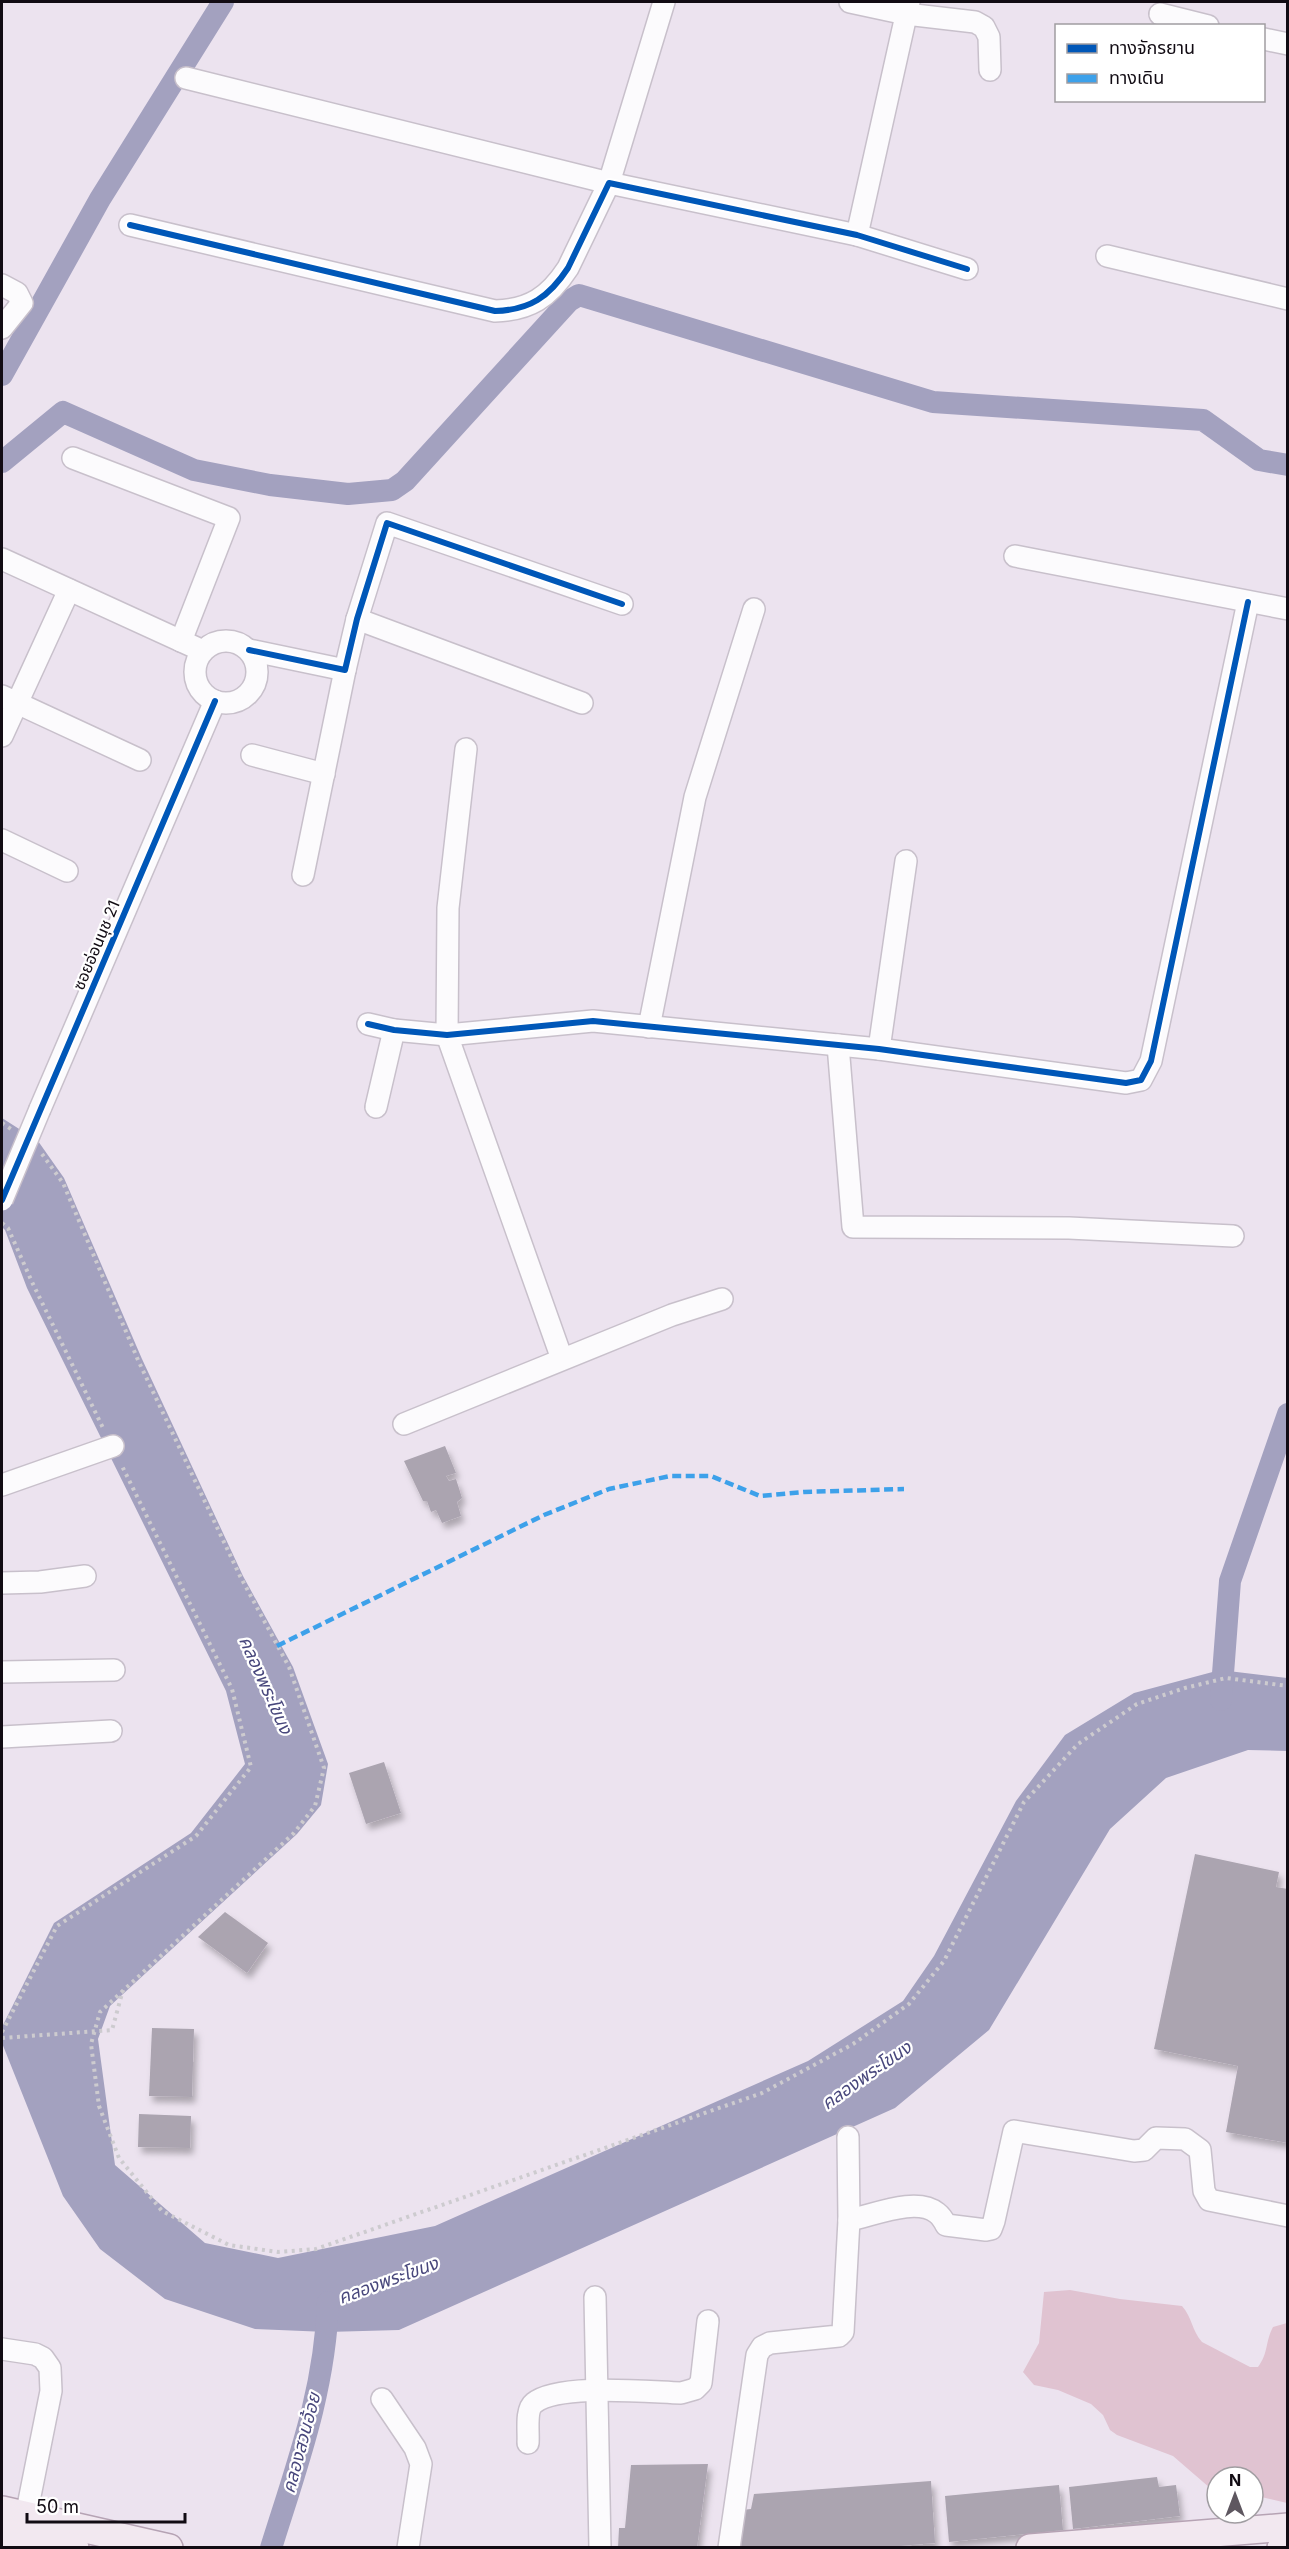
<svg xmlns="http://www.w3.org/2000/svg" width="1289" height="2549" viewBox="0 0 1289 2549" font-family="Inter,'Noto Sans Thai',sans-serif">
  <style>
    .forest { fill: #e0c3d1 }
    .water { fill: #a3a1bf }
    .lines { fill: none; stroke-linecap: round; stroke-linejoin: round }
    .canal { stroke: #a3a1bf; stroke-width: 22 }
    .building { fill: #aba4b0; filter: url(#shadow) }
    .minor-casing { stroke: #c8c0cb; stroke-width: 24 }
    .major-casing { stroke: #b6a3b4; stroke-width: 30 }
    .path { stroke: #cdcbcf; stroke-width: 4; stroke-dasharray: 3 4.5; stroke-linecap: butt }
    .minor { stroke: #fcfbfd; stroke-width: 21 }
    .major { stroke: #f2e8f0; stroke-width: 27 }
    .minor-bridge-casing { stroke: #c8c0cb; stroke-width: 24; stroke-linecap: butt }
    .minor-bridge { stroke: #fcfbfd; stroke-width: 21 }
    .quiet { stroke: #3da1ea; stroke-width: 4.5; stroke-dasharray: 9 4.5; stroke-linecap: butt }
    .cycleway-casing { stroke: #fff; stroke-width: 10 }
    .cycleway { stroke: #0057b8; stroke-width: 6 }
    .labels { text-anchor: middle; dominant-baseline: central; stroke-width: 4.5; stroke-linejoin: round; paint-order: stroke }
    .street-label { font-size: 16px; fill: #110b13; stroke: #fff }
    .water-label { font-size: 18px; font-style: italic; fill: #48477c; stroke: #fff }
  </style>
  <defs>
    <filter id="shadow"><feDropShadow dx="3.5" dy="6" stdDeviation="3" flood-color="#0004"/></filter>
  </defs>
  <rect width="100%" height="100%" fill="#ece3ef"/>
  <path class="forest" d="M1070,2290L1120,2299L1182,2306C1192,2317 1192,2331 1202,2342L1250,2367H1258C1269,2352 1265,2342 1273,2327L1287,2323V2503L1257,2496L1253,2498V2477H1217V2494L1173,2456L1117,2435L1110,2430L1103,2415L1091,2404L1058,2390L1034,2385L1023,2372L1039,2343L1044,2292Z"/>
  <polygon class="water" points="2,1118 38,1141 64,1178 142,1359 243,1576 293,1667 328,1764 321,1805 297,1834 110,2006 98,2039 115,2165 205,2243 278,2258 435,2226 808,2061 903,2001 934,1956 1016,1801 1065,1735 1134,1693 1220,1670 1287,1678 1287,1751 1248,1750 1166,1778 1110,1829 989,2030 895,2108 399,2330 327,2332 255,2329 165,2299 100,2249 63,2196 2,2043 2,2027 54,1923 191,1833 245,1764 226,1691 27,1288 5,1230 2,1227"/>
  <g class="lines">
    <g class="canal">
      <polyline points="2,375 100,199 223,2"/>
      <polyline points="2,462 63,412 194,470 270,485 348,494 392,490 405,481 569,301 579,295 933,402 1203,420 1259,460 1288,465"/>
      <polyline points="1221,1700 1230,1581 1288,1414"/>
      <path d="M271,2548C297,2465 325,2390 328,2302"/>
    </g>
  </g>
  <g class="building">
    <polygon points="445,1446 456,1473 446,1476 449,1481 456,1479 462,1498 457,1502 461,1516 442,1523 436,1510 431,1512 427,1501 423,1501 404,1461"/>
    <polygon points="384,1762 401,1813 366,1824 349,1773"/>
    <polygon points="1195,1854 1279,1872 1276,1887 1288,1889 1288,2143 1226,2132 1238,2066 1154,2049"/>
    <polygon points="225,1912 268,1943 247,1973 198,1937"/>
    <polygon points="152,2028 194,2029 192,2097 149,2096"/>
    <polygon points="139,2114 191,2116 190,2148 138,2147"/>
    <polygon points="708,2464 697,2548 618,2548 619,2528 625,2528 631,2465"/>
    <polygon points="1157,2477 1159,2487 1176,2485 1180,2516 1073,2529 1069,2487"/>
    <polygon points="931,2481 935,2543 876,2548 741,2548 742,2510 751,2509 754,2494"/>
    <polygon points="1059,2485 1063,2530 949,2542 945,2496"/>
  </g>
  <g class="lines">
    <g class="minor-casing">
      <g id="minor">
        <polyline points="850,2 906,14 975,22 984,27 989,37 990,70"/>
        <polyline points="1160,14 1208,26"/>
        <polyline points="1264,39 1288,44"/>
        <polyline points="186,78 609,183 664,2"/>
        <path d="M130,225L495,311C530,310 549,297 568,268L609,183L857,235L967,269"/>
        <polyline points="857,235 909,2"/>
        <polyline points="1107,256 1288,299"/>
        <polyline points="2,285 17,293 22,303 2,328"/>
        <polyline points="73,458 229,518 181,641"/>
        <polyline points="1015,556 1288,609"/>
        <polyline points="2,559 203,651"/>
        <polyline points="357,619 582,703"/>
        <circle cx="226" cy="672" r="31"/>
        <polyline points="249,650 345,670 357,619 387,523 622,604"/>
        <polyline points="2,696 140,760"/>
        <polyline points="2,736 69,590"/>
        <polyline points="466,749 448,908 447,1035 562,1359"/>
        <polyline points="252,755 324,774"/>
        <polyline points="2,840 67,871"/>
        <polyline points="303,875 345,670"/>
        <polyline points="368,1024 394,1030 447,1035 593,1021 879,1049 1126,1083 1141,1080 1151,1061 1248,602"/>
        <polyline points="649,1027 695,797 754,609"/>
        <polyline points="838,1045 853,1227 1069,1228 1233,1236"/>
        <polyline points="879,1049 906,861"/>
        <polyline points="376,1107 394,1030"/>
        <polyline points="40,1109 215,701"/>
        <polyline points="404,1424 672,1315 722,1299"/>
        <polyline points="2,1485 113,1446"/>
        <polyline points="2,1583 40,1582 85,1576"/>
        <polyline points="2,1672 114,1670"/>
        <polyline points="2,1737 111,1731"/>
        <path d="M849,2220C872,2216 916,2196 937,2213C941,2216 944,2221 946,2225L986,2230L991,2229L994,2221L1014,2131L1134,2151L1144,2150L1156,2138L1185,2139L1200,2150L1204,2191L1209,2200L1288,2216"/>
        <polyline points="595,2297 600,2548"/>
        <polyline points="2,2349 35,2354 43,2358 50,2368 51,2391 26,2516"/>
        <polyline points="382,2399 415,2448 421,2464 408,2548"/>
        <path d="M528,2443C529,2433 525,2410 534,2403C558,2383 648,2392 681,2393L695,2389L701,2383L708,2321"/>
        <polyline points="729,2548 757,2355 762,2347 770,2343 839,2336 843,2332 849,2220 848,2137"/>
      </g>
    </g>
    <g class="major-casing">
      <g id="major">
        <polyline points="2,2510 169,2548"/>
        <polyline points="2,2532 75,2548"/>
        <polyline points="1030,2548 1288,2527"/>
        <polyline points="1281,2548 1288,2547"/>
      </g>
    </g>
    <g class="path">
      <polyline points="2,1123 11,1129"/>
      <polyline points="42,1154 63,1183 138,1360 240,1576 289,1667 324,1768 315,1806 294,1833 100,2012 91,2044 99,2106 119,2158 162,2211 229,2245 278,2252 316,2249 762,2093 853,2044 909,2004 944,1961 1024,1802 1078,1744 1137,1704 1185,1688 1226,1678 1288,1686"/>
      <polyline points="2,1223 8,1228 32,1282 103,1428"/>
      <polyline points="2,2032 57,1926 196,1836 251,1767 232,1689 121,1464"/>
      <polyline points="2,2038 112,2030 123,1990"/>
    </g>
    <use href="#minor" class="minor"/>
    <use href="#major" class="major"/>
    <g class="minor-bridge-casing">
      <polyline id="minor-bridge" points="2,1200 40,1109"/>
    </g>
    <use href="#minor-bridge" class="minor-bridge"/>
    <polyline class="quiet" points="277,1646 544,1515 609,1489 670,1476 711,1476 760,1496 804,1492 904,1489"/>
    <g class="cycleway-casing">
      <g id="cycleway">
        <path d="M130,225L495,311C530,310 549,297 568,268L609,183L857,235L967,269"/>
        <polyline points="249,650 345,670 357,619 387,523 622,604"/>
        <polyline points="368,1024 394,1030 447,1035 593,1021 879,1049 1126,1083 1141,1080 1151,1061 1248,602"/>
        <polyline points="2,1200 215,701"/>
      </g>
    </g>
    <use href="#cycleway" class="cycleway"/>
  </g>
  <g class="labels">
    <g class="street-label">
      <text transform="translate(96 945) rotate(-67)">ซอยอ่อนนุช 21</text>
    </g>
    <g class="water-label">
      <text transform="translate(266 1685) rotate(66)">คลองพระโขนง</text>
      <text transform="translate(866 2075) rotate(-35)">คลองพระโขนง</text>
      <text transform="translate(388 2280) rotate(-20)">คลองพระโขนง</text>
      <text transform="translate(301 2443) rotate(-75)">คลองสวนอ้อย</text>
    </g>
  </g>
  <rect width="1289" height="2549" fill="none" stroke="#110b13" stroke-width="6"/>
  <rect x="1055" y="24" width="210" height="78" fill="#ffffff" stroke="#a09da1" stroke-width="1.5"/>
  <rect x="1067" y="44" width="30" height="9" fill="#0057b8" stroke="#a09da1" stroke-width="1.5"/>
  <text x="1109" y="54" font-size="18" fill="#110b13">ทางจักรยาน</text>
  <rect x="1067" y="74" width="30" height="9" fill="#3da1ea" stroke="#a09da1" stroke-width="1.5"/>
  <text x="1109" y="84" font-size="18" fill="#110b13">ทางเดิน</text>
  <g transform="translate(1235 2495)"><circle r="28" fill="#ffffff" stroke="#a09da1" stroke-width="1.5"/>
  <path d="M0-4.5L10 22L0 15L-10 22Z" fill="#5e5760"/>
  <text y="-9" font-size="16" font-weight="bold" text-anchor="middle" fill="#110b13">N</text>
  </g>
  <path d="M27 2513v9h158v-9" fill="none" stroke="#110b13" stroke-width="3"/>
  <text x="36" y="2513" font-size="18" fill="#110b13" stroke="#ffffff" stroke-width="4.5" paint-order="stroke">50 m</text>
</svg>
